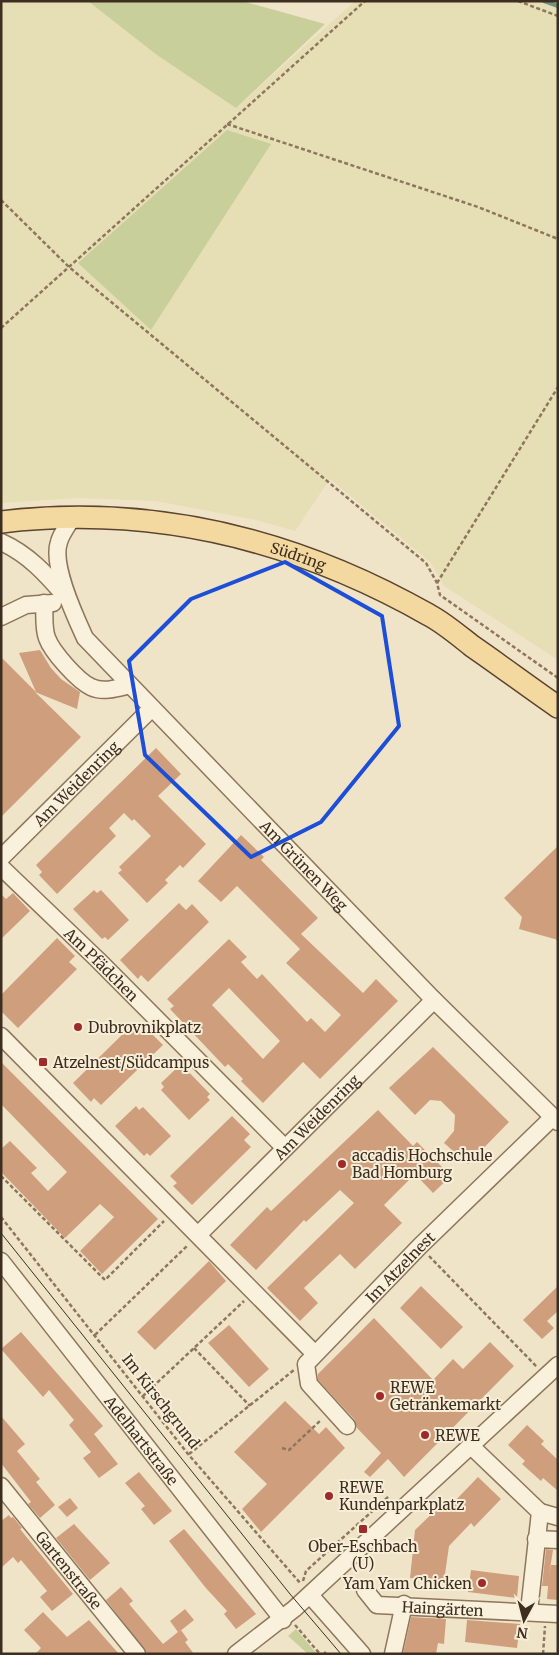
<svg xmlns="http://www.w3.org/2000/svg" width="559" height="1655" viewBox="0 0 559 1655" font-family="Merriweather,serif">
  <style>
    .farmland { fill: #e6deb5 }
    .green { fill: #c9cf9b }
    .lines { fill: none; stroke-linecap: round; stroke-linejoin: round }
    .stream { stroke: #6f938a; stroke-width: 4 }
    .building { fill: #cf9f7d; fill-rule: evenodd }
    .minor-casing { stroke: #8d765c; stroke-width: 19 }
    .major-casing { stroke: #5b4430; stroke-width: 24 }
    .path { stroke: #8d765c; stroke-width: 2.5; stroke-dasharray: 4 2.5; stroke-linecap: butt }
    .minor { stroke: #faf1dc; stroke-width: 16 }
    .major { stroke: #f3d9a0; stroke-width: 21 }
    .tram { stroke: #3d2e20; stroke-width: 1 }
    .marked { fill: none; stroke: #1d4ed8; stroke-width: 4; stroke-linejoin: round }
    .poi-dot { fill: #9e2a2b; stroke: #f7eed8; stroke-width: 2 }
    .labels { text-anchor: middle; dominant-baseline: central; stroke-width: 4; stroke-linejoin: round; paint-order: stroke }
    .street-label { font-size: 15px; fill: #3d2e20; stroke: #f7eed8 }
    .poi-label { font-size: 15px; fill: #3d2e20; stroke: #f7eed8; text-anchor: start }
  </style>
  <rect width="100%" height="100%" fill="#f0e4c8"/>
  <polygon class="farmland" points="1,1 88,1 236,108 355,1 558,1 558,660 444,586 430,562 330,479 295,531 256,520 156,501 79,498 1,503"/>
  <g class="green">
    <polygon points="88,1 242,1 325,24 236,108 157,55"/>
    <polygon points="227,130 271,144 151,330 78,263"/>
    <polygon points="296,1629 317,1654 308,1654 288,1636"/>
  </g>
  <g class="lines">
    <polyline class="stream" points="544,1 558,6"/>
  </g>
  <g class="building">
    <polygon points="40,650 51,668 61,679 80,692 77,709 35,692 81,737 1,817 1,657 36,692 19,653"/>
    <polygon points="156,748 181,774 158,796 206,844 183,868 180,865 165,880 168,883 147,903 118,873 122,870 119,867 151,836 134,819 132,821 124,813 109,828 116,836 57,894 39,875 42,872 36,865"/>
    <path d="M241,835L264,857L261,860L318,918L301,934L363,993L376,979L398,1001L320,1079L303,1062L263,1103L241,1081L243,1079L228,1064L225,1067L170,1009L174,1006L167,999L229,939L247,957L241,962L257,979L262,974L307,1022L311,1018L325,1032L341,1015L286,963L300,949L237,886L221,902L198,881ZM229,988L280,1041L263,1059L212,1005Z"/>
    <polygon points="558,846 558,940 519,929 522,917 504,898"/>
    <polygon points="94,890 97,893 101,890 129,920 108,940 105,937 102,939 73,909"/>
    <polygon points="13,893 30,911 1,939 1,894 6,899"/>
    <polygon points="179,903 186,910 192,904 209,922 148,982 141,975 138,979 120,960"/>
    <polygon points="57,938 75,956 69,962 77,969 18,1028 1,1011 1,995"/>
    <polygon points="132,1025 139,1033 145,1027 163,1045 101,1105 94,1098 91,1102 73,1083"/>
    <polygon points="433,1047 509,1122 468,1164 444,1143 454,1131 455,1115 441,1101 430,1100 415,1115 389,1088"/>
    <polygon points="1,1062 158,1219 102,1274 80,1251 114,1217 100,1204 65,1238 1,1172 1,1149 10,1141 37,1168 31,1173 48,1191 67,1172 1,1104"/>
    <polygon points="181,1064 210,1094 207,1097 210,1100 189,1120 161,1090 164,1087 161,1083"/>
    <polygon points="136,1106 139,1110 143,1107 171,1136 150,1156 147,1153 144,1156 115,1126"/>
    <polygon points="378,1110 413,1146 417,1142 451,1176 433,1193 415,1174 384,1205 402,1223 355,1269 340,1254 304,1288 318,1303 300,1321 267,1288 354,1203 340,1190 306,1222 304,1220 256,1270 230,1245 267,1207 271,1211"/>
    <polygon points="232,1116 250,1134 244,1140 251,1147 192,1205 173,1186 177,1183 170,1176"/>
    <polygon points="209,1261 226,1281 155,1350 137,1332"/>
    <polygon points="421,1286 463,1327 441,1349 400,1308"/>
    <polygon points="558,1286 558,1311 547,1321 554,1328 542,1339 523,1320"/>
    <polygon points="374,1318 433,1380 453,1359 463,1369 490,1342 514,1366 404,1477 388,1459 370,1477 364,1472 381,1453 357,1428 354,1419 318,1380 318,1374"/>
    <polygon points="229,1325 269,1369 249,1387 208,1343"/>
    <polygon points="21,1332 103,1426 94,1434 118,1464 99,1478 83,1458 91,1452 69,1425 74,1420 49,1390 43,1397 1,1349"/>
    <polygon points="285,1401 319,1434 326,1427 345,1448 261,1532 242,1509 267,1484 234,1452"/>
    <polygon points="1,1416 25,1444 17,1451 40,1479 36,1482 55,1505 40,1518 28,1504 31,1502 1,1463"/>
    <polygon points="527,1425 544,1441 541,1444 558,1460 558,1491 543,1478 541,1481 522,1464 525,1461 508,1445"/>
    <polygon points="139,1472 172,1511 154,1525 141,1509 145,1506 125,1483"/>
    <polygon points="478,1477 501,1499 474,1527 471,1523 449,1546 444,1581 410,1578 415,1530 446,1500 451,1505"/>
    <polygon points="70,1498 78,1508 67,1517 58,1507"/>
    <polygon points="9,1515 11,1518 13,1517 22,1528 20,1529 73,1594 52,1611 40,1597 47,1591 21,1560 18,1563 13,1557 1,1568 1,1521"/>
    <polygon points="74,1524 110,1563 90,1580 56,1538"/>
    <polygon points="184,1529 256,1614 236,1629 224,1614 227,1611 205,1587 169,1541"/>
    <polygon points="546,1549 553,1550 549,1576 551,1565 558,1565 558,1600 547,1599 548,1586 542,1586"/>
    <polygon points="471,1570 519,1576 517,1598 468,1592"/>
    <polygon points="121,1587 133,1601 129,1604 163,1644 178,1632 170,1621 185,1609 194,1620 179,1632 181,1630 188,1640 185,1642 194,1654 148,1654 106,1600"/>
    <polygon points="43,1612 67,1637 89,1620 119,1654 35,1654 41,1648 24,1630"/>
    <polygon points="411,1617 446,1619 444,1644 438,1643 436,1654 403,1654"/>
    <polygon points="467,1620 520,1624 517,1648 465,1642"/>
  </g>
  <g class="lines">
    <g class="minor-casing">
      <g id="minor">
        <path id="s1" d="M72,518C68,525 61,534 59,542C51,565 75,616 85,638L434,1000L558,1122"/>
        <path d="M1,542C28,554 46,574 65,596"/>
        <path d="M44,603C45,614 43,628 47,638C52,652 78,681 91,687C103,693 118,688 130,685"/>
        <polyline points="1,617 26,605 53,603"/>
        <path id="s2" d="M1,858L152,708"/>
        <path id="s3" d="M1,867L98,960L285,1148"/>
        <polyline points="1,1036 314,1353"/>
        <path id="s4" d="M199,1234L434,1000"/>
        <path id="s5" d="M1,1261L283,1620"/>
        <path id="s6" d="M347,1426L309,1384L306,1364L420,1246L553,1117"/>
        <polyline points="471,1446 540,1512 529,1611"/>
        <path id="s7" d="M1,1486L137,1654"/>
        <polyline points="540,1512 558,1517"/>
        <polyline points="536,1539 558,1540"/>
        <path id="s8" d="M365,1590L377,1605L558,1614"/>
        <polyline points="310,1595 362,1654"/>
        <polyline points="236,1654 294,1609 558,1365"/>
        <polyline points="393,1654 404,1604"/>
      </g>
    </g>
    <g class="major-casing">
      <g id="major">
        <path id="s9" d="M1,522C153,504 297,540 429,615C444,623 458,635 472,646C501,666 529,687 558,707"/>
      </g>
    </g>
    <g class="path">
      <polyline points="518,1 558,16"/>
      <polyline points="227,124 478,207 558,239"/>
      <polyline points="1,200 69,267 426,563 437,583 440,595 558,678"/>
      <polyline points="1,328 365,1"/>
      <polyline points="437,583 558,387"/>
      <polyline points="1,1176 105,1280 164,1221"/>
      <polyline points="1,1217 188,1454 301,1584"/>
      <polyline points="429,1256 537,1367"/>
      <polyline points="95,1335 187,1246"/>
      <polyline points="194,1348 250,1406"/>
      <polyline points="143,1396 244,1301"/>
      <polyline points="282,1448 289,1450 321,1420"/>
      <polyline points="189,1454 294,1370"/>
      <polyline points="303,1581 306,1571 389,1496"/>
      <polyline points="295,1625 320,1654"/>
      <polyline points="324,1654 326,1652"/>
      <polyline points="543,1654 545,1626"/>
    </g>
    <use href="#minor" class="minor"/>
    <use href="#major" class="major"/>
    <polyline class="tram" points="1,1233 290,1594 341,1654"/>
  </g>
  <path class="marked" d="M285,562L382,616L399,726L321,822L251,857L145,755L129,661L191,599Z"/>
  <g class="poi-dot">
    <circle cx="78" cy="1027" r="5"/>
    <rect x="38" y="1057" width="10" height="10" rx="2.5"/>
    <circle cx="342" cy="1164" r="5"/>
    <circle cx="380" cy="1396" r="5"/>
    <circle cx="425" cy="1435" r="5"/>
    <circle cx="329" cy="1496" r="5"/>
    <rect x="358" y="1524" width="10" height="10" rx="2.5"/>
    <circle cx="482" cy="1583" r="5"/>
  </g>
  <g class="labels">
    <g class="street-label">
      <text stroke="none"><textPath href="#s9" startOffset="302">Südring</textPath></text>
      <text stroke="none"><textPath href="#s2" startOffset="106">Am Weidenring</textPath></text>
      <text stroke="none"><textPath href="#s1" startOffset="444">Am Grünen Weg</textPath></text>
      <text stroke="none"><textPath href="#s3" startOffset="140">Am Pfädchen</textPath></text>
      <text stroke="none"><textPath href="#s4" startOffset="166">Am Weidenring</textPath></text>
      <text stroke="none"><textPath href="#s6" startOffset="212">Im Atzelnest</textPath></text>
      <text transform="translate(161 1401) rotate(52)">Im Kirschgrund</text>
      <text stroke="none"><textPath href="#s5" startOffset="228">Adelhartstraße</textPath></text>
      <text stroke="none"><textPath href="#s7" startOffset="108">Gartenstraße</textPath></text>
      <text stroke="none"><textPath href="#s8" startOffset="85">Haingärten</textPath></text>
    </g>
    <g class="poi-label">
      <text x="88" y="1027">Dubrovnikplatz</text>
      <text x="53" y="1062">Atzelnest/Südcampus</text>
      <text x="352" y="1155">accadis Hochschule<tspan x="352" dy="17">Bad Homburg</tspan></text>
      <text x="390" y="1387">REWE<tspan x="390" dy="17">Getränkemarkt</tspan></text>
      <text x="435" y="1435">REWE</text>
      <text x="339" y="1487">REWE<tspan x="339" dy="17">Kundenparkplatz</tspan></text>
      <text x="363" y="1546" text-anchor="middle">Ober-Eschbach<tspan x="363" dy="17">(U)</tspan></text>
      <text x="472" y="1583" text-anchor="end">Yam Yam Chicken</text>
    </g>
  </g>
  <rect width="559" height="1655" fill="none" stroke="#3d2e20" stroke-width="5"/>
  <g transform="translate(524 1620) rotate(187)" stroke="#f7eed8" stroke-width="4" paint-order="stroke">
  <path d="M0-4L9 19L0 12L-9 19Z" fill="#3d2e20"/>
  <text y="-8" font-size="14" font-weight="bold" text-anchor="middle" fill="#3d2e20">N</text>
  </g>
</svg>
